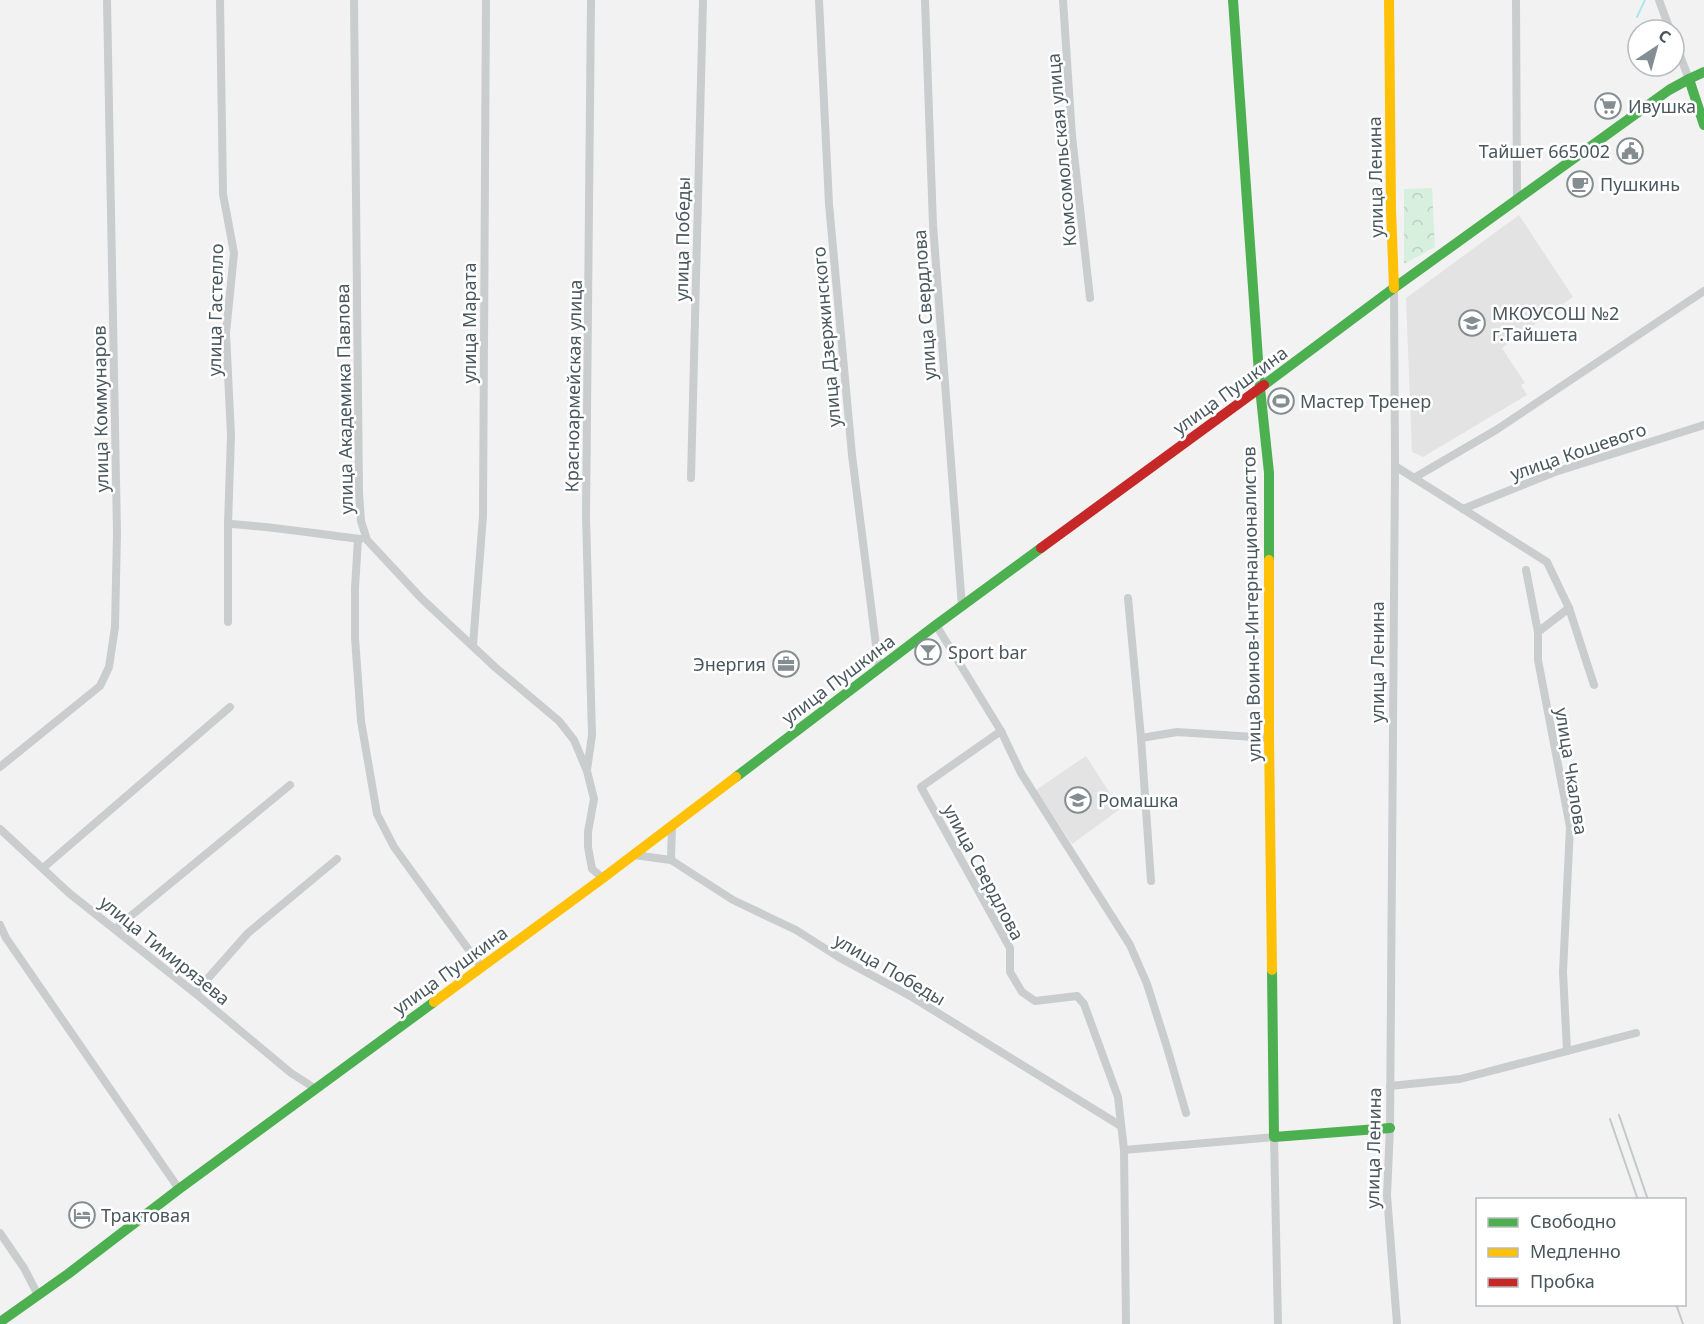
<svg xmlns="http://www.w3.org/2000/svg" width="1704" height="1324" viewBox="0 0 1704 1324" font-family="'Noto Sans',sans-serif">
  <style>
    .education { fill: #e4e3e4 }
    .park { fill: url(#park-crowns) }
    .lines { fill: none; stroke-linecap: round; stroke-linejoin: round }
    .stream { stroke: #ade7ed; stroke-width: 2 }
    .street { stroke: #c9cdce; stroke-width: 8 }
    .fast { stroke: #4caf50; stroke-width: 10 }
    .slow { stroke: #ffc107; stroke-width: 10 }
    .jam { stroke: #c62828; stroke-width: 10 }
    .rail { stroke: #c5c8c9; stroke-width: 2 }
    .labels { text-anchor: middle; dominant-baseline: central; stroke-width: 5; stroke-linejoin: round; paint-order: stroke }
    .poi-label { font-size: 18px; fill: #49575e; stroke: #fff; text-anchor: start }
    .street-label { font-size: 18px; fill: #49575e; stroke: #fff }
  </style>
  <defs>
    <pattern id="park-crowns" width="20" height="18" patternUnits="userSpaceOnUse" patternTransform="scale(1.5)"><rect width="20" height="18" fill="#d7f0de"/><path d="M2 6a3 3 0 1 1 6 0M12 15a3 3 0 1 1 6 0" fill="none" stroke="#bad0c1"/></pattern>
  </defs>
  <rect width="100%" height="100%" fill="#f2f2f2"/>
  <g class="education">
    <polygon points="1519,215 1573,297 1502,348 1525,383 1521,385 1527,395 1423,457 1412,452 1406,298"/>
    <polygon points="1086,756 1120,809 1072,844 1036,790"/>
  </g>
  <polygon class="park" points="1432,188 1435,247 1404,264 1404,189"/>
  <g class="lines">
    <polyline class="stream" points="1637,17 1645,0"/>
    <g class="street">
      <polyline points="220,0 223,194 234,253 226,333 231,435 228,524 228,622"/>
      <polyline points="354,0 359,493 361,521 367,540 422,599 496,668 559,721 574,740 587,771 594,799 588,832 588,847 592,869 603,878"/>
      <polyline points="819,0 829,204 852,455 879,669"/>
      <polyline points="925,0 933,225 962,607"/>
      <polyline points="1063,0 1072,136 1090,298"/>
      <polyline points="1516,0 1517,201"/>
      <polyline points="1659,0 1670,30"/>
      <polyline points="1674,40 1689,79"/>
      <polyline points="1394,288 1395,466 1390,1128 1387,1195 1397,1324"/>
      <polyline points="1395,466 1547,562 1569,608 1594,685"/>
      <polyline points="691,478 703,0"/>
      <polyline points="1414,478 1496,430 1704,291"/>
      <polyline points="1463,509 1555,472 1704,425"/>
      <path d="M228,524C272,526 316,534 360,539"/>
      <polyline points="358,539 355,588 355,638 361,721 377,814 394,847 482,968"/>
      <polyline points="1526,570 1538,632 1538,660 1570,827 1563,972 1567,1051"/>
      <polyline points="1128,598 1141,738 1151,881"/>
      <polyline points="936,625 1001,731 1021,773 1130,945 1147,984 1166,1044 1186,1113"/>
      <polyline points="1538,632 1569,608"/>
      <polyline points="473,645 483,516 486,0"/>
      <polyline points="1001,731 921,787 1010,948 1010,972 1022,992 1035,1001 1077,996 1084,1004 1118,1097 1124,1150"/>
      <polyline points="1141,738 1177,732 1269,738"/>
      <polyline points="0,767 100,686 109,667 115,627 117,533 107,0"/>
      <polyline points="587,770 592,735 586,517 591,0"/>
      <polyline points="672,826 671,860 733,900 796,930 840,958 912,997 1121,1126"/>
      <polyline points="0,829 69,893 195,993 291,1073 316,1089"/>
      <polyline points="634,855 671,860"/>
      <polyline points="43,868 230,707"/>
      <polyline points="0,925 6,938 179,1189"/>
      <polyline points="115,929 290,785"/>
      <polyline points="195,993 248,933 337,859"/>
      <polyline points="1390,1086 1460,1079 1636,1033"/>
      <polyline points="0,1233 24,1268 38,1295"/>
      <polyline points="1126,1324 1124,1150 1274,1137 1278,1324"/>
    </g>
    <g class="fast">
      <polyline points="1233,0 1260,388 1269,473 1269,560"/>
      <polyline points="1689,79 1704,72"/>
      <polyline points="1264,385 1394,288 1669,90 1689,79 1704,125"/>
      <polyline points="736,777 936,625 1041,548"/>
      <polyline points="1272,970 1274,1137 1390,1128"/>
      <polyline points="0,1322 68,1274 179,1189 434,1002"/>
    </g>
    <g class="slow">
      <polyline points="1389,0 1391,210 1394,288"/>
      <polyline points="1269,560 1269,738 1272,970"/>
      <polyline points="434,1002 603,878 736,777"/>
    </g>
    <polyline class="jam" points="1041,548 1264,385"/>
    <g class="rail">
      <polyline points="1619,1115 1648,1200"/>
      <polyline points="1610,1119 1638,1200"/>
      <polyline points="1676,1304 1683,1324"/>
    </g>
  </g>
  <defs>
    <g id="supermarket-ring" transform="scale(1.35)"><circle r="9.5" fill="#fff" stroke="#848d92" stroke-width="1.5"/><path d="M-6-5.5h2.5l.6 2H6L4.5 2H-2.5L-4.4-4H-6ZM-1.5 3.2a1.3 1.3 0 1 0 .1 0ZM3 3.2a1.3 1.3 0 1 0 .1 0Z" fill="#848d92"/></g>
    <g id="civic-ring" transform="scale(1.35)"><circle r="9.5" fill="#fff" stroke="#848d92" stroke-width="1.5"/><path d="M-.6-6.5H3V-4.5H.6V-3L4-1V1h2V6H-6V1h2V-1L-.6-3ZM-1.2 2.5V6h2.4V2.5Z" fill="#848d92"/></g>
    <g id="cafe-ring" transform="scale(1.35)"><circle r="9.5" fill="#fff" stroke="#848d92" stroke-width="1.5"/><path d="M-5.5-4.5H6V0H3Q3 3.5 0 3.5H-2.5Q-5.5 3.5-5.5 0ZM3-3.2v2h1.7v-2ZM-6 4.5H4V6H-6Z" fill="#848d92"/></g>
    <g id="school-ring" transform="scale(1.35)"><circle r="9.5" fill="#fff" stroke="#848d92" stroke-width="1.5"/><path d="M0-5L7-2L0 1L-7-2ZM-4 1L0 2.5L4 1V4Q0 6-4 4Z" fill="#848d92"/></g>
    <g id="stadium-ring" transform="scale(1.35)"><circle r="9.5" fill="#fff" stroke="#848d92" stroke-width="1.5"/><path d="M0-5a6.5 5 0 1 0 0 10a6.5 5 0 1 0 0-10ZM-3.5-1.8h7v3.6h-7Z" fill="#848d92"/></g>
    <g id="bar-ring" transform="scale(1.35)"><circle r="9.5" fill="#fff" stroke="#848d92" stroke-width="1.5"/><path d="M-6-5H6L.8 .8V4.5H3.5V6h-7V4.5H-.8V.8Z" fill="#848d92"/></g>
    <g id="office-ring" transform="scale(1.35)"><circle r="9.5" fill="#fff" stroke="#848d92" stroke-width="1.5"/><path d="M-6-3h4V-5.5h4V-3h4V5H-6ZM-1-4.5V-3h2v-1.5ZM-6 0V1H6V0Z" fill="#848d92"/></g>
    <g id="hotel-ring" transform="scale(1.35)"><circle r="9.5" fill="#fff" stroke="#848d92" stroke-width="1.5"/><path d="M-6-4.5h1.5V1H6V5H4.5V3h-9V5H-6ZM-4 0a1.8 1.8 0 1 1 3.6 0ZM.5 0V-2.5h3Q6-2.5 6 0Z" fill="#848d92"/></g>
  </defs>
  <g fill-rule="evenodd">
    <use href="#supermarket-ring" x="1608" y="106"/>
    <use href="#civic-ring" x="1630" y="151"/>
    <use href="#cafe-ring" x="1580" y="184"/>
    <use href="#school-ring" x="1472" y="323"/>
    <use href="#stadium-ring" x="1281" y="401"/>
    <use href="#bar-ring" x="928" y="652"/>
    <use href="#office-ring" x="786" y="664"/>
    <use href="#school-ring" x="1078" y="800"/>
    <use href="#hotel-ring" x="82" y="1215"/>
  </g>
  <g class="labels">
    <g class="poi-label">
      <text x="1628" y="106">Ивушка</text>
      <text x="1610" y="151" text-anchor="end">Тайшет 665002</text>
      <text x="1600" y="184">Пушкинь</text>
      <text x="1492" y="313">МКОУСОШ №2<tspan x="1492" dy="21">г.Тайшета</tspan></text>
      <text x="1300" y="401">Мастер Тренер</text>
      <text x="948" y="652">Sport bar</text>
      <text x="766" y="664" text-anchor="end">Энергия</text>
      <text x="1098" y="800">Ромашка</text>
      <text x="101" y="1215">Трактовая</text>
    </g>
    <g class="street-label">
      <text transform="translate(1061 150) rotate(-95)">Комсомольская улица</text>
      <text transform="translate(1375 177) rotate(-91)">улица Ленина</text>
      <text transform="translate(682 239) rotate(-89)">улица Победы</text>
      <text transform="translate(924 305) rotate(-94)">улица Свердлова</text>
      <text transform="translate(215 310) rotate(-89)">улица Гастелло</text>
      <text transform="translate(469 323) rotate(-90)">улица Марата</text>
      <text transform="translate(826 337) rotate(-95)">улица Дзержинского</text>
      <text transform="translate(573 386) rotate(-89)">Красноармейская улица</text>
      <text transform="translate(1230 390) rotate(-36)">улица Пушкина</text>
      <text transform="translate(344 399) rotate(-91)">улица Академика Павлова</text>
      <text transform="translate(100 409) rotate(-91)">улица Коммунаров</text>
      <text transform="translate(1578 451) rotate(-19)">улица Кошевого</text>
      <text transform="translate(1251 604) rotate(-91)">улица Воинов-Интернационалистов</text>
      <text transform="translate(1377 662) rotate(-90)">улица Ленина</text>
      <text transform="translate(838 679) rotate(-37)">улица Пушкина</text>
      <text transform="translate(1572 771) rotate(81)">улица Чкалова</text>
      <text transform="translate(984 872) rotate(62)">улица Свердлова</text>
      <text transform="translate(165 950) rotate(39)">улица Тимирязева</text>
      <text transform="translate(890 969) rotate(30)">улица Победы</text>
      <text transform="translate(450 970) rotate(-36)">улица Пушкина</text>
      <text transform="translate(1373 1148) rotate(-89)">улица Ленина</text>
    </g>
  </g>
  <rect x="1476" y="1198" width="210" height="108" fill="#ffffff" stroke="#b6bcbf" stroke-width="1.5"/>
  <rect x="1488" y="1218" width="30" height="9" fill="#4caf50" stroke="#b6bcbf" stroke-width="1.5"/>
  <text x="1530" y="1228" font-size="18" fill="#49575e">Свободно</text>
  <rect x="1488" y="1248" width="30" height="9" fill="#ffc107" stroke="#b6bcbf" stroke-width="1.5"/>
  <text x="1530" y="1258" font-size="18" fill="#49575e">Медленно</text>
  <rect x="1488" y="1278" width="30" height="9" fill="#c62828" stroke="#b6bcbf" stroke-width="1.5"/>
  <text x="1530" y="1288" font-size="18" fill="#49575e">Пробка</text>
  <g transform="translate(1656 48) rotate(36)"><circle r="28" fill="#ffffff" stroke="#b6bcbf" stroke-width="1.5"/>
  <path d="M0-4.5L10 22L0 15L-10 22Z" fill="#848d92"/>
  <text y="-9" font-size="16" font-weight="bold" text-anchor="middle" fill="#49575e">С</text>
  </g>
</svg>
